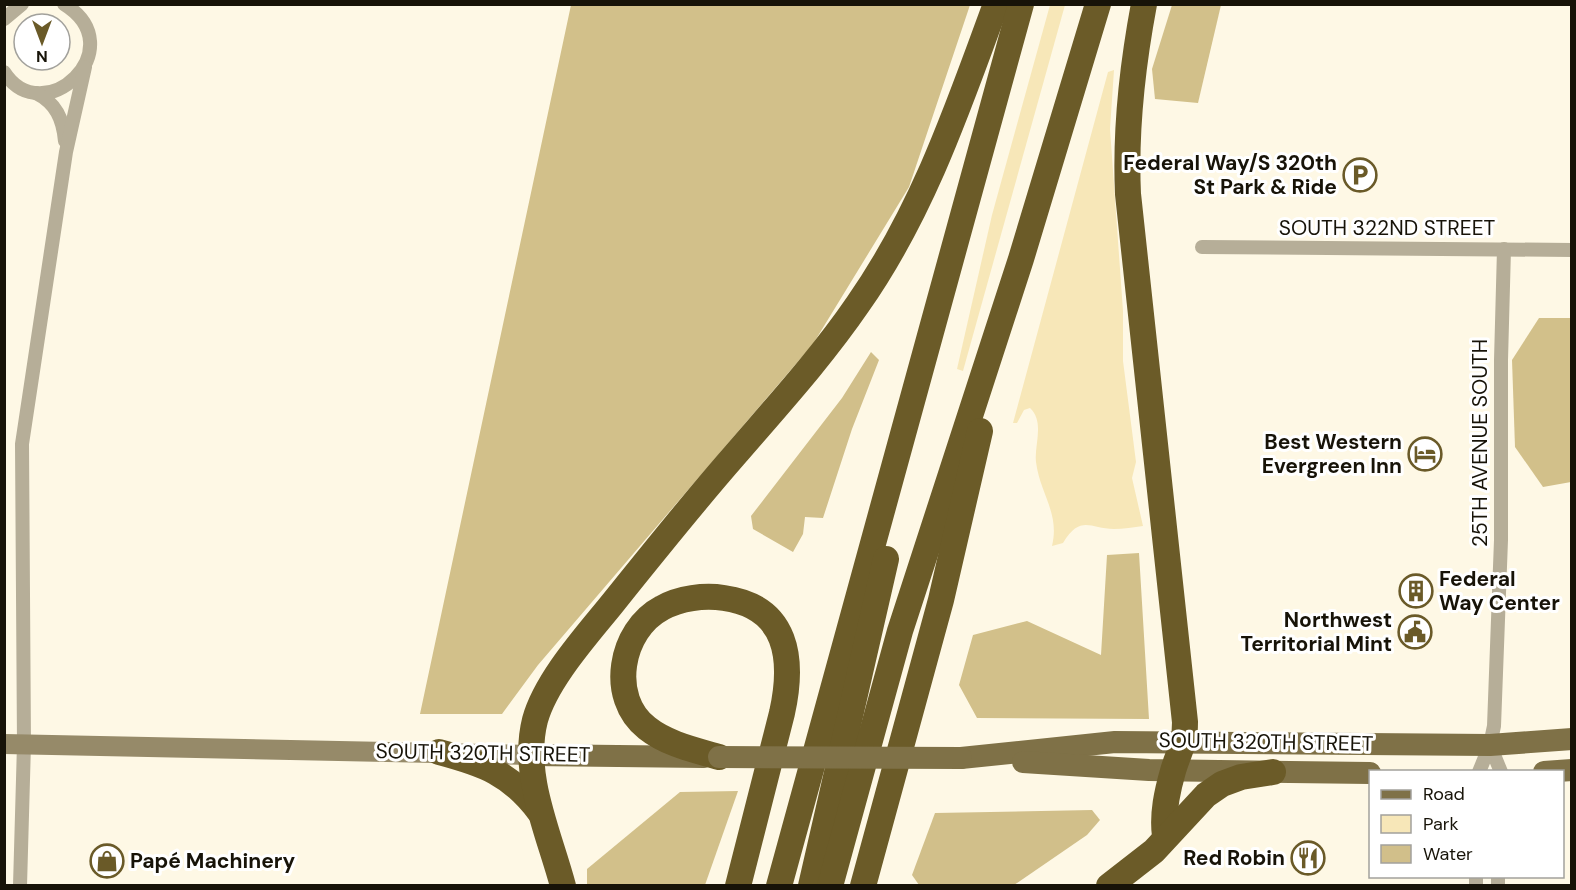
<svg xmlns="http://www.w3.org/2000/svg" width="1576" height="890" viewBox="0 0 1576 890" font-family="'DM Sans',sans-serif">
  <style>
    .green { fill: #f7e7b8 }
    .forest { fill: #d2c08a }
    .water { fill: #d1bf8a }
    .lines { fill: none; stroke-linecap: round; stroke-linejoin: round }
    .minor { stroke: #b6ae98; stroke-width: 14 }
    .secondary { stroke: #968a69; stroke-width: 20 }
    .primary { stroke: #7f7147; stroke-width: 22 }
    .motorway { stroke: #6b5b28; stroke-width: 26 }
    .primary-bridge { stroke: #7f7147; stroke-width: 22 }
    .labels { text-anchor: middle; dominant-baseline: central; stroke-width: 6; stroke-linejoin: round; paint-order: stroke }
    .poi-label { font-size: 21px; font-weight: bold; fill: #171308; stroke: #fff; text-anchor: end }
    .street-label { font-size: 21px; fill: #171308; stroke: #fff }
  </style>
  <rect width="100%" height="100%" fill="#fef8e5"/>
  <g class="green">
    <polygon points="1050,5 1065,5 963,371 957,369 992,215"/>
    <path d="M1114,70L1110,129L1123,311V361L1136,462L1132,478L1143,526C1134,527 1123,529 1114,529C1090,529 1081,514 1063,543L1052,546C1060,513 1040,494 1036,462C1034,445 1045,422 1030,408L1024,410L1017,423H1013L1108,72Z"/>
  </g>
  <g class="forest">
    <polygon points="571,5 970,5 909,187 813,344 538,665 502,714 420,714"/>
    <polygon points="1172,5 1221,5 1198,103 1155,99 1152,69"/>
    <polygon points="1539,318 1572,318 1571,482 1543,487 1515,447 1512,360"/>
    <polygon points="1139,553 1149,719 977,718 959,685 973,635 1027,621 1101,655 1107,555"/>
    <polygon points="738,791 705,885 587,885 587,869 680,792"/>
  </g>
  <g class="water">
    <polygon points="871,352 879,360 852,429 823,518 805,517 803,534 793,552 753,529 751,516 842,398"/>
    <polygon points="1092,810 1100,820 1087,835 1014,885 919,885 912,875 935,813"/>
  </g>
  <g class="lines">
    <g class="minor">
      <polyline points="4,19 22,4"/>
      <path d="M4,72C43,133 135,48 64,4"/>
      <path d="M36,93C56,103 63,119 65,141"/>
      <polyline points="1202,247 1572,250"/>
      <polyline points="1490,745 1501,772"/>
      <polyline points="1479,772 1490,745 1494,726 1501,540 1501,360 1504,249"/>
      <polyline points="20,886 24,744 22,444 66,152 85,67"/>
      <polyline points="1476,886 1476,876"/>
      <polyline points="1498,886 1498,876"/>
    </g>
    <polyline class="secondary" points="4,744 531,755"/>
    <g class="primary">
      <polyline points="531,755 704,757"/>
      <polyline points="961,758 1115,742 1490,745 1572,739"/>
      <polyline points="1023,762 1149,770 1370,773"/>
      <polyline points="1544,772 1572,770"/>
    </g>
    <g class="motorway">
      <path d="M1144,4C1132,68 1125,129 1128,194L1185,722C1185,746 1179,750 1173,771C1167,792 1162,814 1165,836"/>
      <path d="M439,752C484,764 510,773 539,811"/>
      <path d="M719,757C695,750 667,744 647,728C608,698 620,630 662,608C680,598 704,595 724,598C788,607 794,659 782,713L738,886"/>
      <path d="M563,886C549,833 521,775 535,720C546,680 587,635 612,604C652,554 692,504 734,456C777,406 821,358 858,304C922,213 958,108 996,4"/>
      <polyline points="779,886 1021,4"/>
      <polyline points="811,886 886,559"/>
      <polyline points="830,886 900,631 1021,259 1098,4"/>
      <polyline points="863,886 941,600 980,431"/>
      <polyline points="1109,886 1154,851 1206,795 1222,784 1241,777 1273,772"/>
    </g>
    <polyline class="primary-bridge" points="719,757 961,758"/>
  </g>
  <defs>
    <g id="parking-ring" transform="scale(1.725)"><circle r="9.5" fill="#fff" stroke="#6a5a28" stroke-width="1.5"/><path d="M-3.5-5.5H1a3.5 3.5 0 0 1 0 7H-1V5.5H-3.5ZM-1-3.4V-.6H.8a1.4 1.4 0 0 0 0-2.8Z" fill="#6a5a28"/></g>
    <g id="hotel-ring" transform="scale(1.725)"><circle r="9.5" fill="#fff" stroke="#6a5a28" stroke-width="1.5"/><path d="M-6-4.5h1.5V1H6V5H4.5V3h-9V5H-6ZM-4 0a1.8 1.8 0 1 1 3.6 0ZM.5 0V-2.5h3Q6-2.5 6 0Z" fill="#6a5a28"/></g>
    <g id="building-ring" transform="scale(1.725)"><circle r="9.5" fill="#fff" stroke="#6a5a28" stroke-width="1.5"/><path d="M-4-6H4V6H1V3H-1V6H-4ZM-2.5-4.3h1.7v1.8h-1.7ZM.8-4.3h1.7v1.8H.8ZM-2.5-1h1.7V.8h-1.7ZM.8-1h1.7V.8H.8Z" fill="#6a5a28"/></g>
    <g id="civic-ring" transform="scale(1.725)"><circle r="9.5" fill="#fff" stroke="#6a5a28" stroke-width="1.5"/><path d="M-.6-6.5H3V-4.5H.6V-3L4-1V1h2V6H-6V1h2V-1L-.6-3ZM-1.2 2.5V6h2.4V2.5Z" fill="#6a5a28"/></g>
    <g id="restaurant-ring" transform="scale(1.725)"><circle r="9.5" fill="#fff" stroke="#6a5a28" stroke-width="1.5"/><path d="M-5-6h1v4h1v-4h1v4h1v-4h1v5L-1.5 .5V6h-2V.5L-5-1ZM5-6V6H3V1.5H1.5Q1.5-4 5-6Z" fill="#6a5a28"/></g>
    <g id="shop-ring" transform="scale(1.725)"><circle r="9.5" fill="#fff" stroke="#6a5a28" stroke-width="1.5"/><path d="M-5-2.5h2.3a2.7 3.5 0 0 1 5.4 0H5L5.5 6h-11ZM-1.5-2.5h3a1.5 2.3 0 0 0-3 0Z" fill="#6a5a28"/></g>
  </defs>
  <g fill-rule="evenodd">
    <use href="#parking-ring" x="1360" y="175"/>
    <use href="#hotel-ring" x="1425" y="454"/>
    <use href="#building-ring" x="1416" y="591"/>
    <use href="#civic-ring" x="1415" y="632"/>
    <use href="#restaurant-ring" x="1308" y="858"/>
    <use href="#shop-ring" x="107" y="861"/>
  </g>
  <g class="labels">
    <g class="poi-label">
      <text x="1337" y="163">Federal Way/S 320th<tspan x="1337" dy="24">St Park &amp; Ride</tspan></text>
      <text x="1402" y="442">Best Western<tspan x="1402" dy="24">Evergreen Inn</tspan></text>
      <text x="1439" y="579" text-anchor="start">Federal<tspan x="1439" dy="24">Way Center</tspan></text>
      <text x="1392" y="620">Northwest<tspan x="1392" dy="24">Territorial Mint</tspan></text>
      <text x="1285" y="858">Red Robin</text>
      <text x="130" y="861" text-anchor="start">Papé Machinery</text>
    </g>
    <g class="street-label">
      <text x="1387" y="228">SOUTH 322ND STREET</text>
      <text transform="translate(1480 443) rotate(-90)">25TH AVENUE SOUTH</text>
      <text transform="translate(1266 742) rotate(1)">SOUTH 320TH STREET</text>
      <text transform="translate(483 753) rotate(1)">SOUTH 320TH STREET</text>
    </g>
  </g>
  <rect width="1576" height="890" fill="none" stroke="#171308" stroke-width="12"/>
  <rect x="1369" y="770" width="195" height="108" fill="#ffffff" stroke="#a2a19c" stroke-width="1.5"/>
  <rect x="1381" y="790" width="30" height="9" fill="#7f7147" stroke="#a2a19c" stroke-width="1.5"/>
  <text x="1423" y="800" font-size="18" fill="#171308">Road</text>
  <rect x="1381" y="815" width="30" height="18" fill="#f7e7b8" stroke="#a2a19c" stroke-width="1.5"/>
  <text x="1423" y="830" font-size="18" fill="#171308">Park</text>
  <rect x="1381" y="845" width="30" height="18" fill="#d1bf8a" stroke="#a2a19c" stroke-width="1.5"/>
  <text x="1423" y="860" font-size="18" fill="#171308">Water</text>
  <g transform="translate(42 42) rotate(180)"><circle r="28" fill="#ffffff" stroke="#a2a19c" stroke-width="1.5"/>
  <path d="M0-4.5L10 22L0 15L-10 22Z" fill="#6a5a28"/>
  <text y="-9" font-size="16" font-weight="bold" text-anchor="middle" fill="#171308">N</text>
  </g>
</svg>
